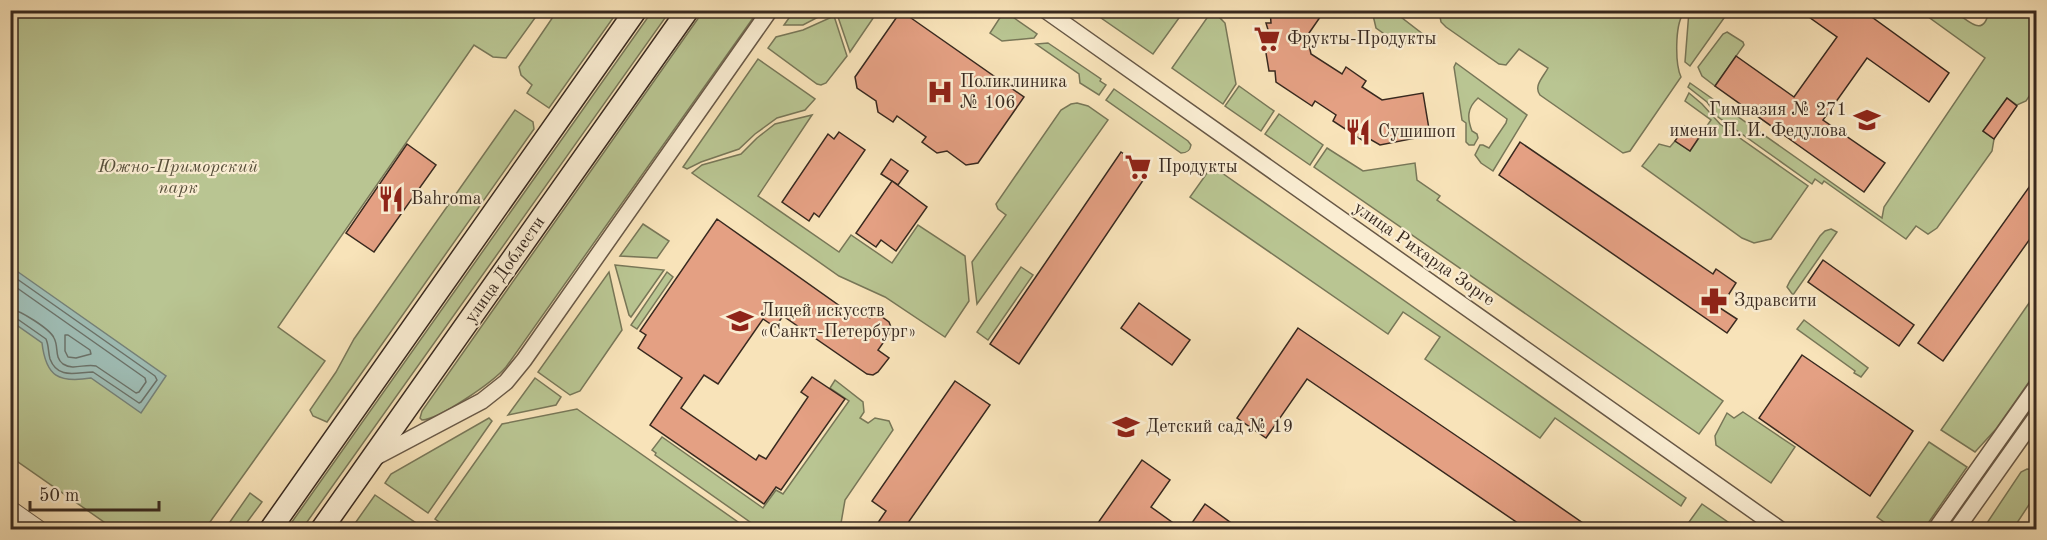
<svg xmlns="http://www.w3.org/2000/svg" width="2047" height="540" viewBox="0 0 2047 540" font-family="'Old Standard TT',serif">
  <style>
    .green { fill: #b9c592; stroke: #787758; stroke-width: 1.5 }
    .water { fill: #9fbdb5; stroke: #768279; stroke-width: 1.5 }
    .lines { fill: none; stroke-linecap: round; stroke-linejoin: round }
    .shore { stroke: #6c736a; stroke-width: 1.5 }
    .building { fill: #e4a083; stroke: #38291f; stroke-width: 1.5 }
    .minor-casing { stroke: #685846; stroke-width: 18 }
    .tertiary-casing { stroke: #685846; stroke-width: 22 }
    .secondary-casing { stroke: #38291f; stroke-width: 24 }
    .minor { stroke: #faedd2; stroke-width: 15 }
    .tertiary { stroke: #faedd2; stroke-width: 20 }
    .secondary { stroke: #faedd2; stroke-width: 21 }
    .labels { text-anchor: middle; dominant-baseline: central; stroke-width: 4.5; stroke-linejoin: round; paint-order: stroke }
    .poi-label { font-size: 18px; fill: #38291f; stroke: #faedd2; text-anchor: start }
    .park-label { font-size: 18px; font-style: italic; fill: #58503c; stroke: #faedd2 }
    .street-label { font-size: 18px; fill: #38291f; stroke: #faedd2 }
  </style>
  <rect width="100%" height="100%" fill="#f8e3b9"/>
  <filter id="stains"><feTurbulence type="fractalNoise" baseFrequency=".00333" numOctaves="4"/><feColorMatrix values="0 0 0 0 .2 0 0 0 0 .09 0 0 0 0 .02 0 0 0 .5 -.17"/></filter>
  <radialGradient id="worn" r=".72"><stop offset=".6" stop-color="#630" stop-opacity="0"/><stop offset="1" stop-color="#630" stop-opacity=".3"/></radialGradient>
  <g class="green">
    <polygon points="653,10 670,11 302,529 287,529"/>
    <path d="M704,10L758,11L506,367C493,382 440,419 422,420L420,418L422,411Z"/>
    <polygon points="842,10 878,11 850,52 837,14"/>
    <path d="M1445,10L1678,11L1683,14C1675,26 1675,64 1681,77L1630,151L1623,153L1540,95C1533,86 1544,76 1548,68L1519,49L1506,65L1499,64L1446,27L1441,22L1440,17Z"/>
    <polygon points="11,11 540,11 506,58 493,57 474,45 278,327 325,361 205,529 114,529 11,457"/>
    <polygon points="557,11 618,11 549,108 527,93 532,85 521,75 519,67"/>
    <polygon points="794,11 794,10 830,11 803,25 784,25"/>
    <polygon points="1091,11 1184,11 1153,54"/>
    <polygon points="1372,11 1393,11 1424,35 1421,39 1400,45 1376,28"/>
    <polygon points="1689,11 1729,11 1690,66 1685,62"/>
    <path d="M1920,11C1929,11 1945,8 1954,12C1966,17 1983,41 1989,11H2036V86L2026,101L2017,105L2007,98L1983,131L1994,139L1992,151L1937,228L1928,234L1916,226L1906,239L1824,181L1822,184L1815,179L1812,184L1718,117L1707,102L1688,87L1690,83L1882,218L1884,207L1985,58Z"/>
    <polygon points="1007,13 1037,34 1034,38 1002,41 990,33 1001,16"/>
    <polygon points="1209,15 1219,17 1225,23 1236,84 1223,104 1172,68"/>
    <polygon points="834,16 847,56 826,83 821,85 817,84 768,48 776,37 803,30"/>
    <polygon points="1727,32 1743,42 1744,45 1715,86 1702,76 1698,67 1723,34"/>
    <polygon points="1048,43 1101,79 1100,81 1106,85 1099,95 1080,83 1079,74 1036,44"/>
    <polygon points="758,59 815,99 805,110 777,118 755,134 739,149 701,162 687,169 683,167"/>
    <path d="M1456,63L1527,115L1493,171L1481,163L1475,155L1480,145H1483L1489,148L1506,123L1507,119L1478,98C1467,108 1467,118 1472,131L1477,134L1478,138L1474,145H1469L1466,142V123L1462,120L1454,67Z"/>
    <polygon points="1239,86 1274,111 1261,131 1225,106"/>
    <path d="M1114,89L1188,141L1191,145C1190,151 1187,153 1181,153L1106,100Z"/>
    <polygon points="1689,93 1702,104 1720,124 1808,186 1771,239 1754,243 1742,238 1642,166 1659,144 1670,147 1675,141 1690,151 1711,120 1685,101"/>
    <polygon points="1077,103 1088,106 1108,120 977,304 972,262 1006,215 998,209 996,204 1061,110 1071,104"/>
    <polygon points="515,110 533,122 534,129 327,422 313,416 310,410 336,372 354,339"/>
    <polygon points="1279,114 1323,145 1310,165 1265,134"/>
    <polygon points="812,115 758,196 839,252 851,235 892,263 918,225 965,256 969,301 945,337 885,297 839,276 692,173 702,165 741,154 757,138 775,124"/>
    <polygon points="1327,148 1363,171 1415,163 1417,180 1440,196 1437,200 1723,401 1699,434 1314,167"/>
    <polygon points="1212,166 1686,498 1681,506 1555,418 1540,438 1425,359 1440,337 1403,312 1388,334 1190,197"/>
    <polygon points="643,224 669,241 657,258 620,256"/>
    <polygon points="1831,229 1837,232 1793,295 1787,287 1790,281 1820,236 1825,231"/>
    <polygon points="615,265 664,270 631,317 629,315"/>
    <polygon points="1021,267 1033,275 988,340 977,332"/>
    <polygon points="609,272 622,330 580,391 570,395 538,372"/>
    <polygon points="667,272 673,277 637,329 631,325"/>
    <polygon points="2036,293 2036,372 1996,429 1975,452 1941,430"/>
    <polygon points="1804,320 1868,368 1861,377 1854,373 1855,371 1797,329"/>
    <polygon points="535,378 561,397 556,405 508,415"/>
    <polygon points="835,380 863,402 864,412 860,418 868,423 875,418 889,421 893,430 845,500 840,529 760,529 655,455 656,453 652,450 662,437 763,508 776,490 783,494 849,401 830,388"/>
    <polygon points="577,409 748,529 451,530 435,519 502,424"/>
    <polygon points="1743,412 1795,447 1771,483 1716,445 1715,436 1727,413 1734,418"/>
    <polygon points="489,418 492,421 428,513 385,483 391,474"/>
    <polygon points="1929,442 1967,467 1924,529 1894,529 1877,517"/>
    <polygon points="2027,469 2036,470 2036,494 2013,529 1983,529 2021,472"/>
    <polygon points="250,493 262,502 242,529 225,529"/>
    <polygon points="375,495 419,525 416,529 351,529"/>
    <polygon points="1702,504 1738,529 1684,529"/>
  </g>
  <path class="water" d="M11,267L166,376L141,413L91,378C59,383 46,377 42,343L11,321Z"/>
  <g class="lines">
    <g class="shore">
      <path d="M10,274L155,376L157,380L141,402L139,403L93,372C77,372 58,380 50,359C48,352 49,346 46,339L16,318L10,317"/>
      <path d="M10,283L145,378L146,382L139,392L136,393L96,366C85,363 74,371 63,364C54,357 59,347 54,338C50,329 20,310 10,309"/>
      <polygon points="65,335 68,335 90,350 91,354 76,358 68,357 65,351"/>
    </g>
  </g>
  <g class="building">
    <polygon points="1270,10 1325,10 1307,36 1311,54 1342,74 1346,67 1366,81 1362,87 1382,100 1423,93 1429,129 1420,131 1421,137 1380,145 1368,138 1365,142 1333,121 1336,115 1315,101 1312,106 1276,82 1275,71 1269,71 1263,35 1269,33 1266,23 1271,23"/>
    <polygon points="1799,10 1862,10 1949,73 1929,102 1867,58 1823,120 1885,163 1864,192 1715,86 1736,56 1794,97 1837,37"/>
    <polygon points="901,11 1024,97 978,163 966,165 947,151 937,153 922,142 926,137 897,116 893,122 878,112 876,101 857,88 855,77"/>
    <polygon points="2007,98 2017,106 1994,139 1983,131"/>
    <polygon points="1685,126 1700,136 1690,151 1675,141"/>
    <polygon points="839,132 865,150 819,217 814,213 809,221 782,202 828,134 834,139"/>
    <polygon points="1520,142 1713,274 1716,269 1736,283 1720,308 1737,319 1727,333 1499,175"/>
    <polygon points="407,144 436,165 374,252 346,233"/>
    <polygon points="1121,152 1145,168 1142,173 1146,176 1019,364 990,344"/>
    <polygon points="891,159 908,171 898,185 881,174"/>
    <polygon points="2037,176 2037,229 1943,361 1918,343"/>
    <polygon points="892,181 927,207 896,251 881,240 876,247 856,233"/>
    <polygon points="717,219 840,306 853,307 870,318 874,311 889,322 891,327 890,333 878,350 889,358 878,372 873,375 867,374 783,316 775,327 763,319 718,384 704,375 681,408 756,460 759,455 766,459 808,397 801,392 812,377 845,399 781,490 776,487 764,504 650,425 682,378 638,348 646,335 640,331"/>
    <polygon points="1823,260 1914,325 1899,346 1808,282"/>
    <polygon points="1139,303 1190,340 1172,365 1121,328"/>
    <polygon points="1298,328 1495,462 1593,530 1528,530 1307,379 1266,438 1237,418"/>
    <polygon points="1802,355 1913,431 1870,496 1759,418"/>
    <polygon points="955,381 990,405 903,530 873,530 886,511 872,501"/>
    <polygon points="1142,460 1170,480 1151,507 1183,530 1093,530"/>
    <polygon points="1205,504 1241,530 1187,530"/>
  </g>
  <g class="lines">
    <g class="minor-casing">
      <g id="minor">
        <polyline points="1045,10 1781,530"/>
        <polyline points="374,458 482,401 506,382 524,360 770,10"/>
        <polyline points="1935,530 2036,387"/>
        <polyline points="1956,530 2036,417"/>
      </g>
    </g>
    <g class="tertiary-casing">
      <polyline id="tertiary" points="10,511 37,530"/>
    </g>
    <g class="secondary-casing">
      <g id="secondary">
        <polyline points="270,530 636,10"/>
        <polyline points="321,530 688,10"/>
      </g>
    </g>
    <use href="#minor" class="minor"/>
    <use href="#tertiary" class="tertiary"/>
    <use href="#secondary" class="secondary"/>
  </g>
  <defs>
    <g id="supermarket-bare" transform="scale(2.07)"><path d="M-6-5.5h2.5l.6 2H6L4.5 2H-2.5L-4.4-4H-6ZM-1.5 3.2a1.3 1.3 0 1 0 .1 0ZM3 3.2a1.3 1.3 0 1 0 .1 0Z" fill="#8f2418" stroke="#faedd2" stroke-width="2.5" paint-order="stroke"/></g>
    <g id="hospital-bare" transform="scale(2.07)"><path d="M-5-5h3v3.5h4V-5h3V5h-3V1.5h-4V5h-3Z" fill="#8f2418" stroke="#faedd2" stroke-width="2.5" paint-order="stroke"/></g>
    <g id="school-bare" transform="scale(2.07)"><path d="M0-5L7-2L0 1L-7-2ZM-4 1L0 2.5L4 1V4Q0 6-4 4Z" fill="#8f2418" stroke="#faedd2" stroke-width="2.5" paint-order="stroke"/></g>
    <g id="restaurant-bare" transform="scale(2.07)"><path d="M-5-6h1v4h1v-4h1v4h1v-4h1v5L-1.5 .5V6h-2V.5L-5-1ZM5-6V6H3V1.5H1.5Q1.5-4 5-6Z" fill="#8f2418" stroke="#faedd2" stroke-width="2.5" paint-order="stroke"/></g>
    <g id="pharmacy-bare" transform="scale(2.07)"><path d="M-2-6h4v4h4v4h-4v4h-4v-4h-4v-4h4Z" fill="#8f2418" stroke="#faedd2" stroke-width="2.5" paint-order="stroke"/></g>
  </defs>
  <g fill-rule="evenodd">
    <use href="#supermarket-bare" x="1267" y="39"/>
    <use href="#hospital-bare" x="940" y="92"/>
    <use href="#school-bare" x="1867" y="120"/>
    <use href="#restaurant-bare" x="1358" y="132"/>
    <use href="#supermarket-bare" x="1138" y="167"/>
    <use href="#restaurant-bare" x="391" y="199"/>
    <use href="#pharmacy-bare" x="1714" y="301"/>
    <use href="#school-bare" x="740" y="321"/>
    <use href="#school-bare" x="1126" y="427"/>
  </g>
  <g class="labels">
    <g class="poi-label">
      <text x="1287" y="39">Фрукты-Продукты</text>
      <text x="960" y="82">Поликлиника<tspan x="960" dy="21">№ 106</tspan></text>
      <text x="1847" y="110" text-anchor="end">Гимназия № 271<tspan x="1847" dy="21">имени П. И. Федулова</tspan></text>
      <text x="1378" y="132">Сушишоп</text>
      <text x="1158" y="167">Продукты</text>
      <text x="411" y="199">Bahroma</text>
      <text x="1734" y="301">Здравсити</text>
      <text x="760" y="311">Лицей искусств<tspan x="760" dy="21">«Санкт-Петербург»</tspan></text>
      <text x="1146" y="427">Детский сад № 19</text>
    </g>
    <g class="park-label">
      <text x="178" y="167">Южно-Приморский<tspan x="178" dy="21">парк</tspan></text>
    </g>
    <g class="street-label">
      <text transform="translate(1424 254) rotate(35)">улица Рихарда Зорге</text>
      <text transform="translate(505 270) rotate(-55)">улица Доблести</text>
    </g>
  </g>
  <rect width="2047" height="540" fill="none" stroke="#f8e3b9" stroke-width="36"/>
  <rect x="12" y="12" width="2023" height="516" fill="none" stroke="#38291f" stroke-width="3"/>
  <rect x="18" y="18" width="2011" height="504" fill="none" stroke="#38291f" stroke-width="1.5"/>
  <path d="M30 501v9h129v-9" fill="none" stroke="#38291f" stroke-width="3"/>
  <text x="39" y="501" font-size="18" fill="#38291f" stroke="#faedd2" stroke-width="4.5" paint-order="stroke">50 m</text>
  <rect width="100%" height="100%" filter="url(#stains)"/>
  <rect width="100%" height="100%" fill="url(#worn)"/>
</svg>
